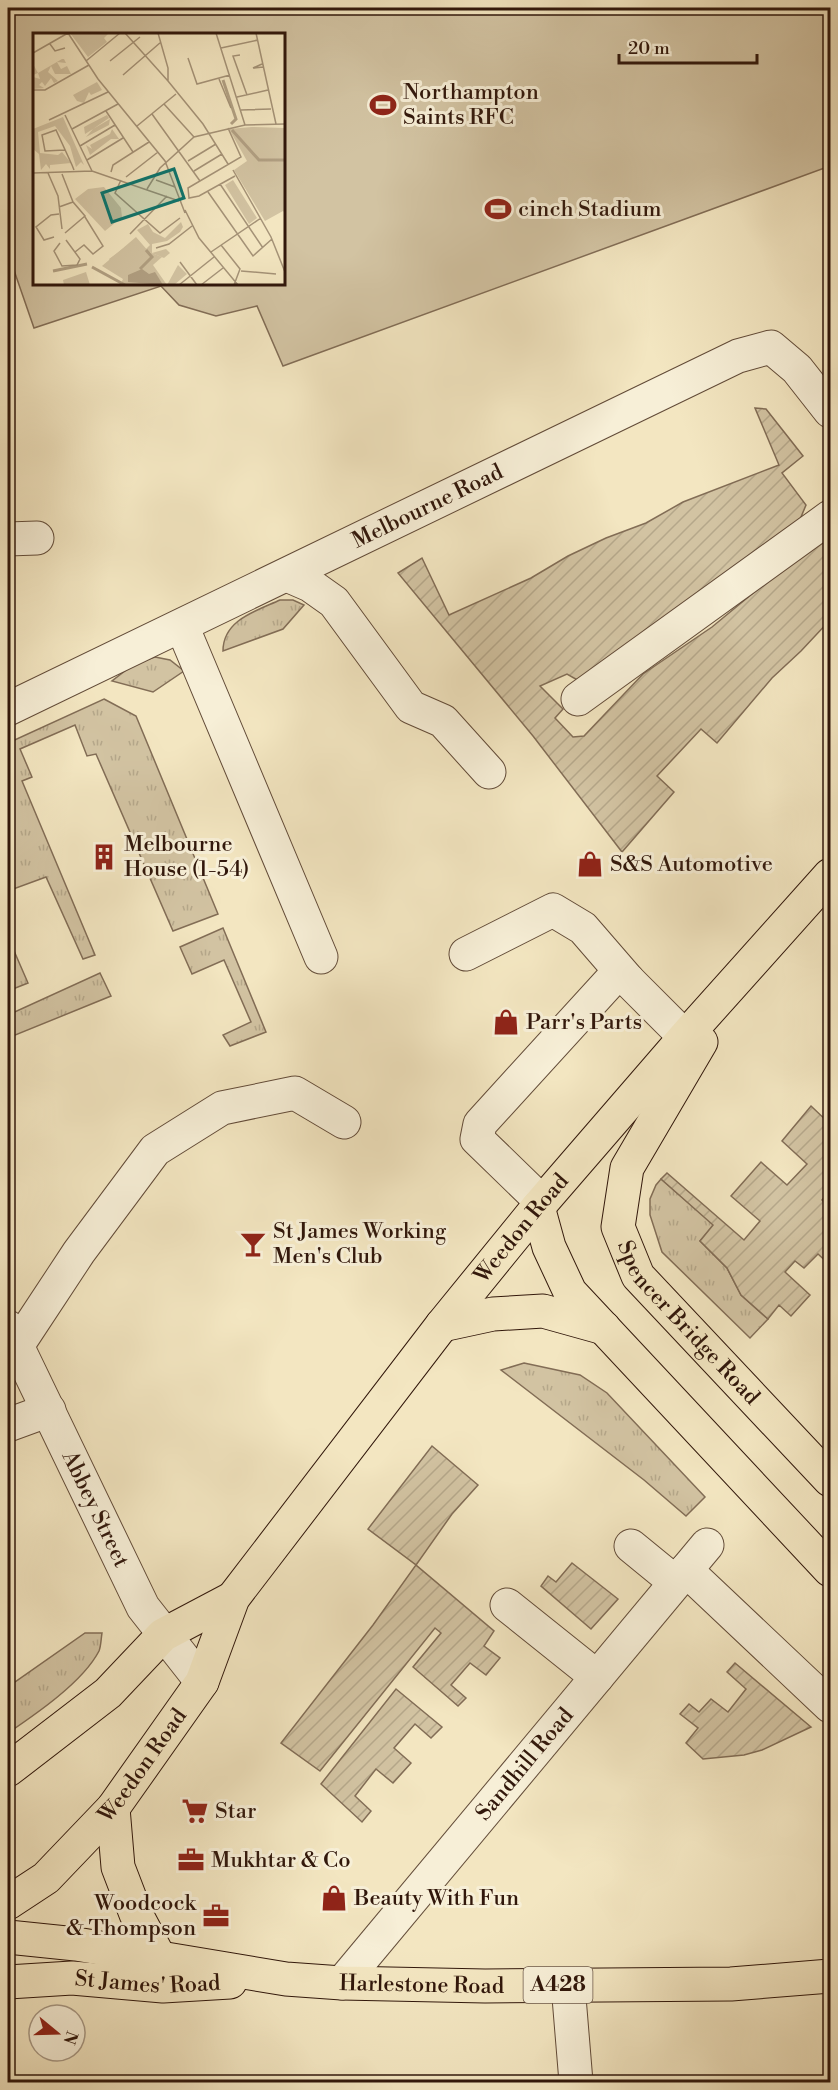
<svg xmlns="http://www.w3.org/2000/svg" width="838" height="2090" viewBox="0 0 838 2090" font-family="'Libre Bodoni',serif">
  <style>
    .grass { fill: url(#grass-tufts); stroke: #826d56; stroke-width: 1.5 }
    .garden { fill: url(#garden-furrows); stroke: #826d56; stroke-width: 1.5 }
    .pitch { fill: #d2c3a2; stroke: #826d56; stroke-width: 1.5; fill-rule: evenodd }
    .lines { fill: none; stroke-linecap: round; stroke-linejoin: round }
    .minor-casing { stroke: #624b38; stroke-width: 35 }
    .major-casing { stroke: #31170b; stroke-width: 35 }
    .minor { stroke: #f7efd7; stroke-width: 33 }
    .major { stroke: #f3e6c1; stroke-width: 33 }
    .labels { text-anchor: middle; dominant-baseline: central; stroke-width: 6; stroke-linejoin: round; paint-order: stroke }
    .shield { fill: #f7efd7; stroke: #6c5848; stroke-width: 1.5 }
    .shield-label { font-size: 21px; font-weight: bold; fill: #31170b }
    .poi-label { font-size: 22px; fill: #31170b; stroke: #f7efd7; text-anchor: start }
    .street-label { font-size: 22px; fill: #31170b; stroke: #f7efd7 }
    .inset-river { fill: none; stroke: #b1a083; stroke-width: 3 }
    .inset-road { fill: none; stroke: #a59378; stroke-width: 1.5 }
    .view { fill: #0f766e; fill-opacity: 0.15; stroke: #0f766e; stroke-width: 3 }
    .inset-edge { fill: none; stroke: #31170b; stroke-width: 3 }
  </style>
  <defs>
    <pattern id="grass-tufts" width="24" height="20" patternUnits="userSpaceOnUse" patternTransform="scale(1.5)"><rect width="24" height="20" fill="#d2c3a2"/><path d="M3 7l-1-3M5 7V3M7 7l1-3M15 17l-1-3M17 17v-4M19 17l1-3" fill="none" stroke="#b5a78a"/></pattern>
    <pattern id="garden-furrows" width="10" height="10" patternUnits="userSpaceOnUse" patternTransform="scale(1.5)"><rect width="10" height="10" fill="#d2c3a2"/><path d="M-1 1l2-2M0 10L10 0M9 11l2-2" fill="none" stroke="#b5a78a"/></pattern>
  </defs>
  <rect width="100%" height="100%" fill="#f3e6c1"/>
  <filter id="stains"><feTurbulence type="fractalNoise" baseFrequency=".00333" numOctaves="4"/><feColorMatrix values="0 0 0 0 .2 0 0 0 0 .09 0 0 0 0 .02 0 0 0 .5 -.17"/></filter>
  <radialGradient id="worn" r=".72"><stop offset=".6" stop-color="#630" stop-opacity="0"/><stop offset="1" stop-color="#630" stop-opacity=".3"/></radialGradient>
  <g class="grass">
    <path d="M280,600H293L304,605L283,629L223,651C223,620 256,611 280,600Z"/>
    <polygon points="155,657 170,660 184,671 153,692 112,681 134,664"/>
    <polygon points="104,699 136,716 218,914 173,931 96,754 87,756 75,725 20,749 32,777 22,781 95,955 83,959 46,877 8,891 8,743"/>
    <polygon points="223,928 266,1032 230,1046 223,1035 251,1022 224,960 192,974 180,947"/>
    <polygon points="8,937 28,983 8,991"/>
    <polygon points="100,973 111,996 8,1038 8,1015"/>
    <polygon points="661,1179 714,1225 700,1241 727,1268 741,1295 768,1319 750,1338 662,1252 650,1215 650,1199 656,1185"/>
    <polygon points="524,1363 580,1375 607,1393 705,1497 686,1516 644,1480 501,1370"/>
    <path d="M85,1633H102C101,1639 101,1646 99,1651C83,1682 36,1714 8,1733V1687Z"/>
  </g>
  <g class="garden">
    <polygon points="755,408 766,409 803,456 782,473 806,505 796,529 581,682 567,674 540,686 563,709 555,718 573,737 584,736 643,674 712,627 781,570 823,542 830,553 830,620 801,651 772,678 717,743 701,729 657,776 674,792 622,852 533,736 398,573 422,558 449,615 531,578 568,556 606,538 646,523 683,502 779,465"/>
    <polygon points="811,1106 830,1124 830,1190 822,1200 830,1208 830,1223 827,1227 830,1231 830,1265 818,1254 804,1268 795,1261 785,1272 810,1295 791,1316 779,1305 768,1319 741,1295 727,1268 700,1241 713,1225 661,1179 667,1173 744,1240 760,1221 731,1196 761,1162 787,1185 807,1164 782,1141"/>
    <polygon points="432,1446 478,1485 452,1514 416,1565 494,1631 484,1646 500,1658 486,1675 470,1663 451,1685 466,1698 458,1706 413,1667 441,1633 435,1628 320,1771 281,1743 373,1625 416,1565 368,1529"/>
    <polygon points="572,1563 618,1599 591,1629 541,1586 548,1576 556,1582"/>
    <polygon points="735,1663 811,1727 762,1750 744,1755 703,1759 686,1743 698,1728 680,1714 689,1704 699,1712 711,1699 728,1712 746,1689 727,1672"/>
    <polygon points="396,1689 442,1727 431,1738 415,1724 394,1748 411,1763 393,1783 376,1769 355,1796 371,1811 362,1822 321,1784"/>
  </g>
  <path class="pitch" d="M8,8H830V166L283,366L257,306L216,316L179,305L161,286L34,328L8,253ZM34,34H284V284H34Z"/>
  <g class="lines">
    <g class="minor-casing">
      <g id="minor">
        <polyline points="8,539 37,538"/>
        <polyline points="287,575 310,585 334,602 411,707 443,721 489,772"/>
        <polyline points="182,626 321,957"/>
        <polyline points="578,699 830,517"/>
        <path id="s1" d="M8,709L738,356L771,347L797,369L830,411"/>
        <polyline points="466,954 553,910 583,928 628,980"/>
        <polyline points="542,1202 477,1139 480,1124 614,977 628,980 685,1037"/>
        <path id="s2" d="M8,1327L143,1607L202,1682"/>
        <polyline points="17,1346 79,1252 155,1150 222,1108 295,1093 344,1122"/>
        <polyline points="8,1425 49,1410"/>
        <polyline points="631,1546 675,1582"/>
        <polyline points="686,1570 830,1706"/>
        <polyline points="507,1605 597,1677"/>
        <path id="s3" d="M342,1983L707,1545"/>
        <polyline points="568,1985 576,2082"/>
      </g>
    </g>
    <g class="major-casing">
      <g id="major">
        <path id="s4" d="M701,1042L627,1168L618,1227L638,1276L830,1480"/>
        <polyline points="538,1207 549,1247 570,1292 830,1570"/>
        <polyline points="442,1325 493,1314 543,1311 604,1328"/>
        <polyline points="8,1770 108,1693 163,1635 233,1598"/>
        <polyline points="113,1808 118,1867 136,1914 159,1957"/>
        <path id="s5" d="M8,1903L46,1878L113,1808L202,1682L233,1598L442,1325L538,1207L685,1037L830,875"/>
        <path id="s6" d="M8,1937L76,1944L286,1979L342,1983L485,1986L731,1984L830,1976"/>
        <path id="s7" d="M8,1982L72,1978L163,1986L230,1982"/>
      </g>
    </g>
    <use href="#minor" class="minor"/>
    <use href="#major" class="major"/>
  </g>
  <defs>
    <g id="stadium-bare" transform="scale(2.07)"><path d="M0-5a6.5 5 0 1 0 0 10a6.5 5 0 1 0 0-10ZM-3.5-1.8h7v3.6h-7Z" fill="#8f2418" stroke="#f7efd7" stroke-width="2.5" paint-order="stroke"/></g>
    <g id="building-bare" transform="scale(2.07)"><path d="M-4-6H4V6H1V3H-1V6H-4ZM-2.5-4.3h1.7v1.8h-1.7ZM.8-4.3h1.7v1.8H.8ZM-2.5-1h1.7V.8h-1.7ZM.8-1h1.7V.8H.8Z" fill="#8f2418" stroke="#f7efd7" stroke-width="2.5" paint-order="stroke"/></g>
    <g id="shop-bare" transform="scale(2.07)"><path d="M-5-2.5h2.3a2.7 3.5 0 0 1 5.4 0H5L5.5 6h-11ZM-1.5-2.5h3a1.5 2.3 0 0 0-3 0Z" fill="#8f2418" stroke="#f7efd7" stroke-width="2.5" paint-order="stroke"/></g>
    <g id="bar-bare" transform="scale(2.07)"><path d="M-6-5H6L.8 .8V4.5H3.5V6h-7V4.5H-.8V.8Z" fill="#8f2418" stroke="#f7efd7" stroke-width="2.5" paint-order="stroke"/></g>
    <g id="supermarket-bare" transform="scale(2.07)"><path d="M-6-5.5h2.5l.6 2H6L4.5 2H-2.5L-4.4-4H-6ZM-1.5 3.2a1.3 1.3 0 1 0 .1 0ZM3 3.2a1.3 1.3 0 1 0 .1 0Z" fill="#8f2418" stroke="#f7efd7" stroke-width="2.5" paint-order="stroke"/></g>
    <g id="office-bare" transform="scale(2.07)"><path d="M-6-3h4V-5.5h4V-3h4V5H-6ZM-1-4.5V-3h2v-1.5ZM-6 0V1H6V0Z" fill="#8f2418" stroke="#f7efd7" stroke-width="2.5" paint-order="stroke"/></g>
  </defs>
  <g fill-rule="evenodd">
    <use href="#stadium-bare" x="383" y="105"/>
    <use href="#stadium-bare" x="498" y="209"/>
    <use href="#building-bare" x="104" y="857"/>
    <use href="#shop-bare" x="590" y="864"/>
    <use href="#shop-bare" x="506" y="1022"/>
    <use href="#bar-bare" x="253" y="1244"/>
    <use href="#supermarket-bare" x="195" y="1811"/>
    <use href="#office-bare" x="191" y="1860"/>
    <use href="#shop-bare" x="334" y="1898"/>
    <use href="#office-bare" x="216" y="1916"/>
  </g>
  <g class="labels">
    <rect class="shield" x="523.5" y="1967" width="69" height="36" rx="4.5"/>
    <g class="shield-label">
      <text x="558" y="1985">A428</text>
    </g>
    <g class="poi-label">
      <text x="403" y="92">Northampton<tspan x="403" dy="25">Saints RFC</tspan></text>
      <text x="518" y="209">cinch Stadium</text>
      <text x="124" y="844">Melbourne<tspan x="124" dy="25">House (1-54)</tspan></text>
      <text x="610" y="864">S&amp;S Automotive</text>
      <text x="526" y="1022">Parr's Parts</text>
      <text x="273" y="1231">St James Working<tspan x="273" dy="25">Men's Club</tspan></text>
      <text x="215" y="1811">Star</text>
      <text x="211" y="1860">Mukhtar &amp; Co</text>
      <text x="354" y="1898">Beauty With Fun</text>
      <text x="196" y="1903" text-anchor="end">Woodcock<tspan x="196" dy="25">&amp; Thompson</tspan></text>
    </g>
    <g class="street-label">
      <text stroke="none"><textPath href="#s1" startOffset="466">Melbourne Road</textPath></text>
      <text stroke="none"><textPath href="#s5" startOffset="855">Weedon Road</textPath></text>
      <text stroke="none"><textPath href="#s4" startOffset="326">Spencer Bridge Road</textPath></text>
      <text stroke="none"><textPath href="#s2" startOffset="202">Abbey Street</textPath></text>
      <text stroke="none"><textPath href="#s3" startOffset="285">Sandhill Road</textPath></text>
      <text stroke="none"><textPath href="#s5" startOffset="194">Weedon Road</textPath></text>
      <text stroke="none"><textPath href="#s7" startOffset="140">St James' Road</textPath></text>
      <text stroke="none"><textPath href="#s6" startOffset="417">Harlestone Road</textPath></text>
    </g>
  </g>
  <g transform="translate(33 33)">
    <rect width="252" height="252" fill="#f3e6c1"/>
    <path d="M37,0H76L71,5L74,9L55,24ZM219,94L252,95V180L250,178L232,188L201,137L214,128L196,96ZM103,204L116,219L129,224L120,232L134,252H87L90,246L69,233Z" fill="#d2c3a2"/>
    <path d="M29,26H31L33,30L24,29L28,36L34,33L38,41H22L18,33L15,39L25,48L21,50L18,45L12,53L9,49L6,52L11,55L0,56V44L7,46L5,40L0,42V31L5,40ZM64,49L69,57L58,62L56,59L51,70L44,68L40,62ZM74,82L76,85L60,96L77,86L76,92L53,104L60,96L52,101L51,94ZM30,84L51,132L48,129L43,134L37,113L22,93L5,99L7,120L25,122L29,119L38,130L17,132V136L13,131L8,137L6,121L0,116V96ZM79,96L86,106H78L57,122L53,112L59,116L57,112L77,101ZM200,147L224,185L216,191L192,152ZM148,189L150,194L147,199L134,208L119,211V220L133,216L137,220L131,225L116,219L113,216L117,212L104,197L115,191L120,199L132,205ZM145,232L154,241L141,252H134Z" fill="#d2c3a2"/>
    <path d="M229,134L239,155L223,162L214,141ZM252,153V169L235,176L230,162ZM71,154L88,175L89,184L72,198L42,166L55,156ZM99,209L110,223L87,240L76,226ZM53,239L57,252H31L30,247Z" fill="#d2c3a2"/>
    <path d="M109,236L116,241L122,239L130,252L95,249V242Z" fill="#b1a083"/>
    <path class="inset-river" d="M190,47L203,86L198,91M199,97L226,127H252M59,234L92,252M107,236L119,224L113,217M20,238L54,231"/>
    <path class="inset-road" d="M35,0L65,46L132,128L152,180M92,0L135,48M125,0L135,35V48M183,0L212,92M223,0L243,91M17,11L22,18L32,15M188,15L225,7M0,20L35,0M207,22L200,23L214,62M155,25L164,51L197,42M53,28L87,0M77,28L107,4M229,31L220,35L230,34M90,42L128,9M186,46L198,75M135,48L170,91L195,131M0,57H12L56,32M204,64L235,57M131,71L161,104M208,77L238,76M73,78L100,119M119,81L167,148M32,82L59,138M16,87L75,59M104,93L143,61M195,95L208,124L155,155L156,165L166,163L202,143M39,96L85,71M47,113L82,92M32,117L12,118L9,102L23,97L39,132L41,137M54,127L90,105M155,128L183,111M200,137L238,204L252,239M161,138L189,121M78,139L80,132L116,109M0,140L59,138L146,168M15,140L25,163L29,196M29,141L40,169M93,144L125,119M88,147L82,160L127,200L147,185M123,147L142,154M187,151L230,215M114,156L127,135L161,104L212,92L252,91M175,159L220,223L239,206M26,174L40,169L52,183L32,200M152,177L166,205L205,252M97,201L134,163M21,204L11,207L3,194L18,182L26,181M27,210L21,218L29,233L44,232L47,226L33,207M188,212L207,236L201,252M123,215L136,211L159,193M42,219L51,212L60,221L70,213L52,184M178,219L228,185M147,229L164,252M208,238L243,241M146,252L181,224M168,252L190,235"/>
    <path class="view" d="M141,136L151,165L79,189L69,160Z"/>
    <rect width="252" height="252" class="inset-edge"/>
  </g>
  <rect width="838" height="2090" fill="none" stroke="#f3e6c1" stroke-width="30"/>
  <rect x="9" y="9" width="820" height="2072" fill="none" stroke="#31170b" stroke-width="3"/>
  <rect x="15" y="15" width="808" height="2060" fill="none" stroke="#31170b" stroke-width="1.5"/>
  <g transform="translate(57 2033) rotate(109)"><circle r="28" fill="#f7efd7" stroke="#a89985" stroke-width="1.5"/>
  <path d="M0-4.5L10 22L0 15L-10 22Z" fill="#8f2418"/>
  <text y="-9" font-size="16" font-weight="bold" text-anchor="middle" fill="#31170b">N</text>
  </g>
  <path d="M619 54v9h138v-9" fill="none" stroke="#31170b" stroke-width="3"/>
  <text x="628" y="54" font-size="18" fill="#31170b" stroke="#f7efd7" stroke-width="4.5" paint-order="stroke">20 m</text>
  <rect width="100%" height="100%" filter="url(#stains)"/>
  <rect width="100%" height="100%" fill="url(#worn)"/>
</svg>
